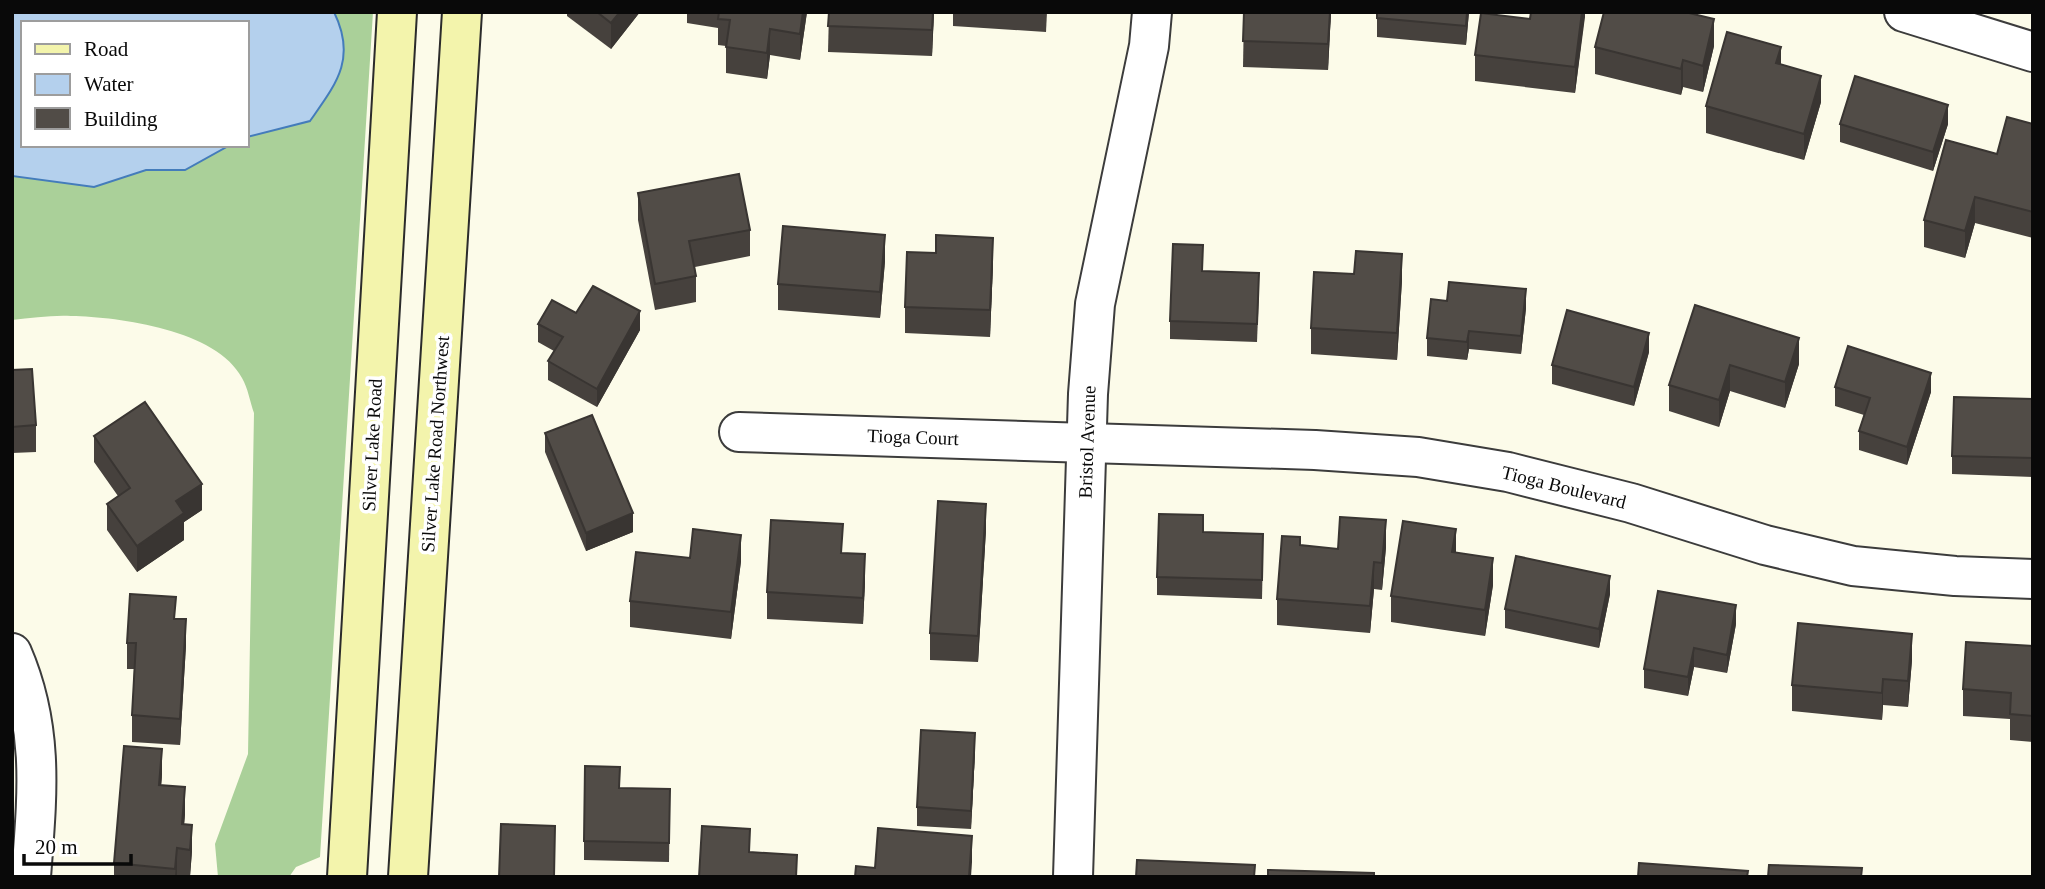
<svg xmlns="http://www.w3.org/2000/svg" width="2045" height="889" viewBox="0 0 2045 889" font-family="'Times New Roman',serif">
  <style>
    .forest { fill: #aad099 }
    .water { fill: #b4d0ed; stroke: #447cbb; stroke-width: 2 }
    .lines { fill: none; stroke-linecap: round; stroke-linejoin: round }
    .minor-casing { stroke: #3c3c3c; stroke-width: 42 }
    .secondary-casing { stroke: #2b2b2b; stroke-width: 42 }
    .minor { stroke: #fff; stroke-width: 38 }
    .secondary { stroke: #f3f4ac; stroke-width: 38 }
    .wall { fill: #46413d }
    .shaded-wall { fill: #393532 }
    .building { fill: #514c47; stroke: #393532; stroke-width: 2 }
    .labels { text-anchor: middle; dominant-baseline: central; stroke-width: 7; stroke-linejoin: round; paint-order: stroke }
    .street-label { font-size: 19px; fill: #090909; stroke: #fff }
  </style>
  <rect width="100%" height="100%" fill="#fcfbe9"/>
  <path class="forest" d="M334,12H373L320,857L296,867L289,877H218L215,844L248,754L254,413C250,402 248,388 242,378C217,330 120,317 71,316C52,315 32,318 12,320V176L94,187L146,170H185L230,145H247V137L310,121L336,15Z"/>
  <path class="water" d="M12,12H334C357,59 336,84 310,121L247,137V23H23V145H230L185,170H146L94,187L12,176Z"/>
  <g class="lines">
    <g class="minor-casing">
      <g id="minor">
        <polyline points="1904,12 2033,52"/>
        <polyline points="739,432 1315,450 1418,457 1508,472 1631,503 1765,545 1853,566 1955,576 2033,579"/>
        <path d="M12,653C45,729 37,797 31,877"/>
        <polyline points="1073,877 1088,394 1095,304 1149,46 1152,12"/>
      </g>
    </g>
    <g class="secondary-casing">
      <g id="secondary">
        <polyline points="347,877 397,12"/>
        <polyline points="408,877 462,12"/>
      </g>
    </g>
    <use href="#minor" class="minor"/>
    <use href="#secondary" class="secondary"/>
  </g>
  <g class="wall">
    <polygon points="567,12 640,12 611,49 567,16"/>
    <polygon points="687,12 807,12 800,60 770,55 767,79 726,73 726,46 718,45 718,28 687,23"/>
    <polygon points="829,12 934,12 932,56 828,52"/>
    <polygon points="953,12 1047,12 1046,32 953,26"/>
    <polygon points="1244,12 1331,12 1328,70 1243,67"/>
    <polygon points="1469,12 1466,45 1377,37 1377,18"/>
    <polygon points="1585,12 1575,93 1475,81 1475,55 1530,19"/>
    <polygon points="1714,46 1703,92 1683,87 1681,95 1595,74 1595,47"/>
    <polygon points="1781,65 1821,102 1804,160 1706,133 1706,106"/>
    <polygon points="1840,124 1948,124 1933,171 1840,142"/>
    <polygon points="2033,124 2033,238 1975,223 1965,258 1924,247 1924,220 1997,154"/>
    <polygon points="638,193 750,230 750,256 695,267 696,276 696,302 655,310 638,220"/>
    <polygon points="885,261 880,318 778,310 778,284"/>
    <polygon points="993,264 990,337 905,333 905,307"/>
    <polygon points="1203,271 1259,292 1257,342 1170,339 1170,321"/>
    <polygon points="1354,274 1402,280 1397,360 1311,354 1311,328"/>
    <polygon points="1447,301 1526,308 1521,354 1469,349 1467,360 1427,356 1427,338"/>
    <polygon points="1695,305 1799,364 1785,408 1730,391 1719,427 1669,411 1669,385"/>
    <polygon points="576,313 640,330 597,407 548,380 548,361 554,351 538,342 538,324"/>
    <polygon points="1649,352 1634,406 1552,384 1552,365"/>
    <polygon points="12,370 36,425 36,452 12,453"/>
    <polygon points="1835,387 1931,392 1907,465 1859,450 1859,431 1864,415 1835,406"/>
    <polygon points="2033,399 2033,477 1952,474 1952,456"/>
    <polygon points="545,433 633,532 586,551 545,452"/>
    <polygon points="94,436 202,510 184,522 184,540 137,572 107,530 107,504 118,496 94,462"/>
    <polygon points="986,530 978,662 930,660 930,633"/>
    <polygon points="1386,547 1382,590 1374,589 1370,633 1277,625 1277,599 1338,549"/>
    <polygon points="1263,552 1262,599 1157,595 1157,577"/>
    <polygon points="1456,553 1493,585 1485,636 1391,622 1391,596"/>
    <polygon points="690,558 741,561 731,639 630,627 630,601"/>
    <polygon points="865,581 863,624 767,619 767,592"/>
    <polygon points="1610,594 1599,648 1505,628 1505,609"/>
    <polygon points="176,619 186,645 180,745 132,742 132,715 134,669 127,669 127,643"/>
    <polygon points="1736,624 1727,673 1694,667 1688,696 1644,688 1644,669"/>
    <polygon points="2033,646 2033,742 2010,740 2010,719 1963,716 1963,689"/>
    <polygon points="1912,660 1908,707 1883,705 1882,720 1792,711 1792,685"/>
    <polygon points="975,752 971,829 917,826 917,807"/>
    <polygon points="162,775 161,786 185,814 184,824 192,851 190,876 177,875 176,877 114,877 114,863"/>
    <polygon points="620,788 670,789 669,862 584,860 584,841"/>
  </g>
  <g class="shaded-wall">
    <polygon points="620,12 640,12 611,49 611,23"/>
    <polygon points="803,12 807,12 800,60 800,34"/>
    <polygon points="933,12 934,12 932,56 932,30"/>
    <polygon points="1330,12 1331,12 1328,70 1328,44"/>
    <polygon points="1467,12 1469,12 1466,45 1466,26"/>
    <polygon points="1582,12 1585,12 1585,17 1575,93 1575,67"/>
    <polygon points="1714,19 1714,46 1703,92 1703,66"/>
    <polygon points="770,29 770,55 767,79 767,53"/>
    <polygon points="1781,47 1781,73 1776,63"/>
    <polygon points="1683,60 1683,87 1681,95 1681,69"/>
    <polygon points="1821,76 1821,102 1804,160 1804,134"/>
    <polygon points="1948,105 1948,124 1933,171 1933,152"/>
    <polygon points="1975,197 1975,223 1965,258 1965,231"/>
    <polygon points="885,235 885,261 880,318 880,292"/>
    <polygon points="993,238 993,264 990,337 990,310"/>
    <polygon points="1402,254 1402,280 1397,360 1397,333"/>
    <polygon points="1526,289 1526,308 1521,354 1521,336"/>
    <polygon points="640,311 640,330 597,407 597,389"/>
    <polygon points="1469,331 1469,349 1467,360 1467,342"/>
    <polygon points="1649,333 1649,352 1634,406 1634,387"/>
    <polygon points="1799,338 1799,364 1785,408 1785,382"/>
    <polygon points="1730,365 1730,391 1719,427 1719,400"/>
    <polygon points="1931,373 1931,392 1907,465 1907,447"/>
    <polygon points="202,484 202,510 184,522 184,540 137,572 137,546 176,501"/>
    <polygon points="986,504 986,530 978,662 978,636"/>
    <polygon points="633,513 633,532 586,551 586,533"/>
    <polygon points="1386,520 1386,547 1382,590 1382,563"/>
    <polygon points="1456,529 1456,555 1452,552"/>
    <polygon points="741,535 741,561 731,639 731,612"/>
    <polygon points="865,554 865,581 863,624 863,598"/>
    <polygon points="1493,558 1493,585 1485,636 1485,610"/>
    <polygon points="1374,562 1374,589 1370,633 1370,606"/>
    <polygon points="1610,576 1610,594 1599,648 1599,629"/>
    <polygon points="1736,605 1736,624 1727,673 1727,655"/>
    <polygon points="186,619 186,645 180,745 180,719"/>
    <polygon points="1912,634 1912,660 1908,707 1908,681"/>
    <polygon points="1694,648 1694,667 1688,696 1688,677"/>
    <polygon points="1883,679 1883,705 1882,720 1882,693"/>
    <polygon points="975,733 975,752 971,829 971,811"/>
    <polygon points="162,749 162,775 159,812 159,785"/>
    <polygon points="185,787 185,814 182,851 182,824"/>
    <polygon points="192,825 192,851 190,876 190,850"/>
    <polygon points="972,836 972,862 971,877 969,877"/>
    <polygon points="177,848 177,875 176,877 175,877"/>
  </g>
  <g class="building">
    <polygon points="597,12 620,12 611,23"/>
    <polygon points="719,12 803,12 800,34 770,29 767,53 726,47 730,20 718,19"/>
    <polygon points="829,12 933,12 932,30 828,26"/>
    <polygon points="1244,12 1330,12 1328,44 1243,41"/>
    <polygon points="1377,12 1467,12 1466,26 1377,18"/>
    <polygon points="1531,12 1582,12 1575,67 1475,55 1481,13 1530,19"/>
    <polygon points="1604,12 1685,12 1714,19 1703,66 1683,60 1681,69 1595,47"/>
    <polygon points="1727,32 1781,47 1776,63 1821,76 1804,134 1706,106"/>
    <polygon points="1855,76 1948,105 1933,152 1840,124"/>
    <polygon points="2007,117 2033,124 2033,212 1975,197 1965,231 1924,220 1946,140 1997,154"/>
    <polygon points="739,174 750,230 689,241 696,276 655,284 638,193"/>
    <polygon points="783,226 885,235 880,292 778,284"/>
    <polygon points="936,235 993,238 990,310 905,307 907,252 936,253"/>
    <polygon points="1173,244 1203,245 1202,271 1259,273 1257,324 1170,321"/>
    <polygon points="1356,251 1402,254 1397,333 1311,328 1314,272 1354,274"/>
    <polygon points="1449,282 1526,289 1521,336 1469,331 1467,342 1427,338 1431,299 1447,301"/>
    <polygon points="593,286 640,311 597,389 548,361 563,337 538,324 552,300 576,313"/>
    <polygon points="1695,305 1799,338 1785,382 1730,365 1719,400 1669,385"/>
    <polygon points="1567,310 1649,333 1634,387 1552,365"/>
    <polygon points="1848,346 1931,373 1907,447 1859,431 1870,398 1835,387"/>
    <polygon points="32,369 36,425 12,427 12,370"/>
    <polygon points="1954,397 2033,399 2033,458 1952,456"/>
    <polygon points="145,402 202,484 176,501 184,513 137,546 107,504 130,488 94,436"/>
    <polygon points="592,415 633,513 586,533 545,433"/>
    <polygon points="938,501 986,504 978,636 930,633"/>
    <polygon points="1159,514 1203,515 1203,532 1263,534 1262,580 1157,577"/>
    <polygon points="1340,517 1386,520 1382,563 1374,562 1370,606 1277,599 1282,536 1300,537 1300,545 1338,549"/>
    <polygon points="771,520 843,524 841,553 865,554 863,598 767,592"/>
    <polygon points="1403,521 1456,529 1452,552 1493,558 1485,610 1391,596"/>
    <polygon points="693,529 741,535 731,612 630,601 636,552 690,558"/>
    <polygon points="1516,556 1610,576 1599,629 1505,609"/>
    <polygon points="1658,591 1736,605 1727,655 1694,648 1688,677 1644,669"/>
    <polygon points="130,594 176,597 174,619 186,619 180,719 132,715 136,643 127,643"/>
    <polygon points="1798,623 1912,634 1908,681 1883,679 1882,693 1792,685"/>
    <polygon points="1966,642 2033,646 2033,716 2010,714 2011,693 1963,689"/>
    <polygon points="921,730 975,733 971,811 917,807"/>
    <polygon points="124,746 162,749 159,785 185,787 182,824 192,825 190,850 177,848 175,869 114,863"/>
    <polygon points="585,766 620,767 619,788 670,789 669,843 584,841"/>
    <polygon points="501,824 555,826 554,877 499,877"/>
    <polygon points="702,826 750,829 749,852 797,855 796,877 699,877"/>
    <polygon points="878,828 972,836 969,877 855,877 856,866 875,868"/>
    <polygon points="1137,860 1255,865 1254,877 1136,877"/>
    <polygon points="1639,863 1748,871 1747,877 1638,877"/>
    <polygon points="1769,865 1862,868 1861,877 1768,877"/>
    <polygon points="1268,870 1374,873 1374,877 1268,877"/>
  </g>
  <g class="labels">
    <g class="street-label">
      <text transform="translate(913 437) rotate(2)">Tioga Court</text>
      <text transform="translate(1087 442) rotate(-88)">Bristol Avenue</text>
      <text transform="translate(435 444) rotate(-86)">Silver Lake Road Northwest</text>
      <text transform="translate(372 445) rotate(-87)">Silver Lake Road</text>
      <text transform="translate(1564 487) rotate(14)">Tioga Boulevard</text>
    </g>
  </g>
  <rect width="2045" height="889" fill="none" stroke="#090909" stroke-width="28"/>
  <rect x="21" y="21" width="228" height="126" fill="#ffffff" stroke="#9d9d9d" stroke-width="2"/>
  <rect x="35" y="44" width="35" height="10" fill="#f3f4ac" stroke="#9d9d9d" stroke-width="2"/>
  <text x="84" y="56" font-size="21" fill="#090909">Road</text>
  <rect x="35" y="74" width="35" height="21" fill="#b4d0ed" stroke="#9d9d9d" stroke-width="2"/>
  <text x="84" y="91" font-size="21" fill="#090909">Water</text>
  <rect x="35" y="108" width="35" height="21" fill="#514c47" stroke="#9d9d9d" stroke-width="2"/>
  <text x="84" y="126" font-size="21" fill="#090909">Building</text>
  <path d="M24 854v10h107v-10" fill="none" stroke="#090909" stroke-width="3.5"/>
  <text x="35" y="854" font-size="21" fill="#090909" stroke="#ffffff" stroke-width="5" paint-order="stroke">20 m</text>
</svg>
